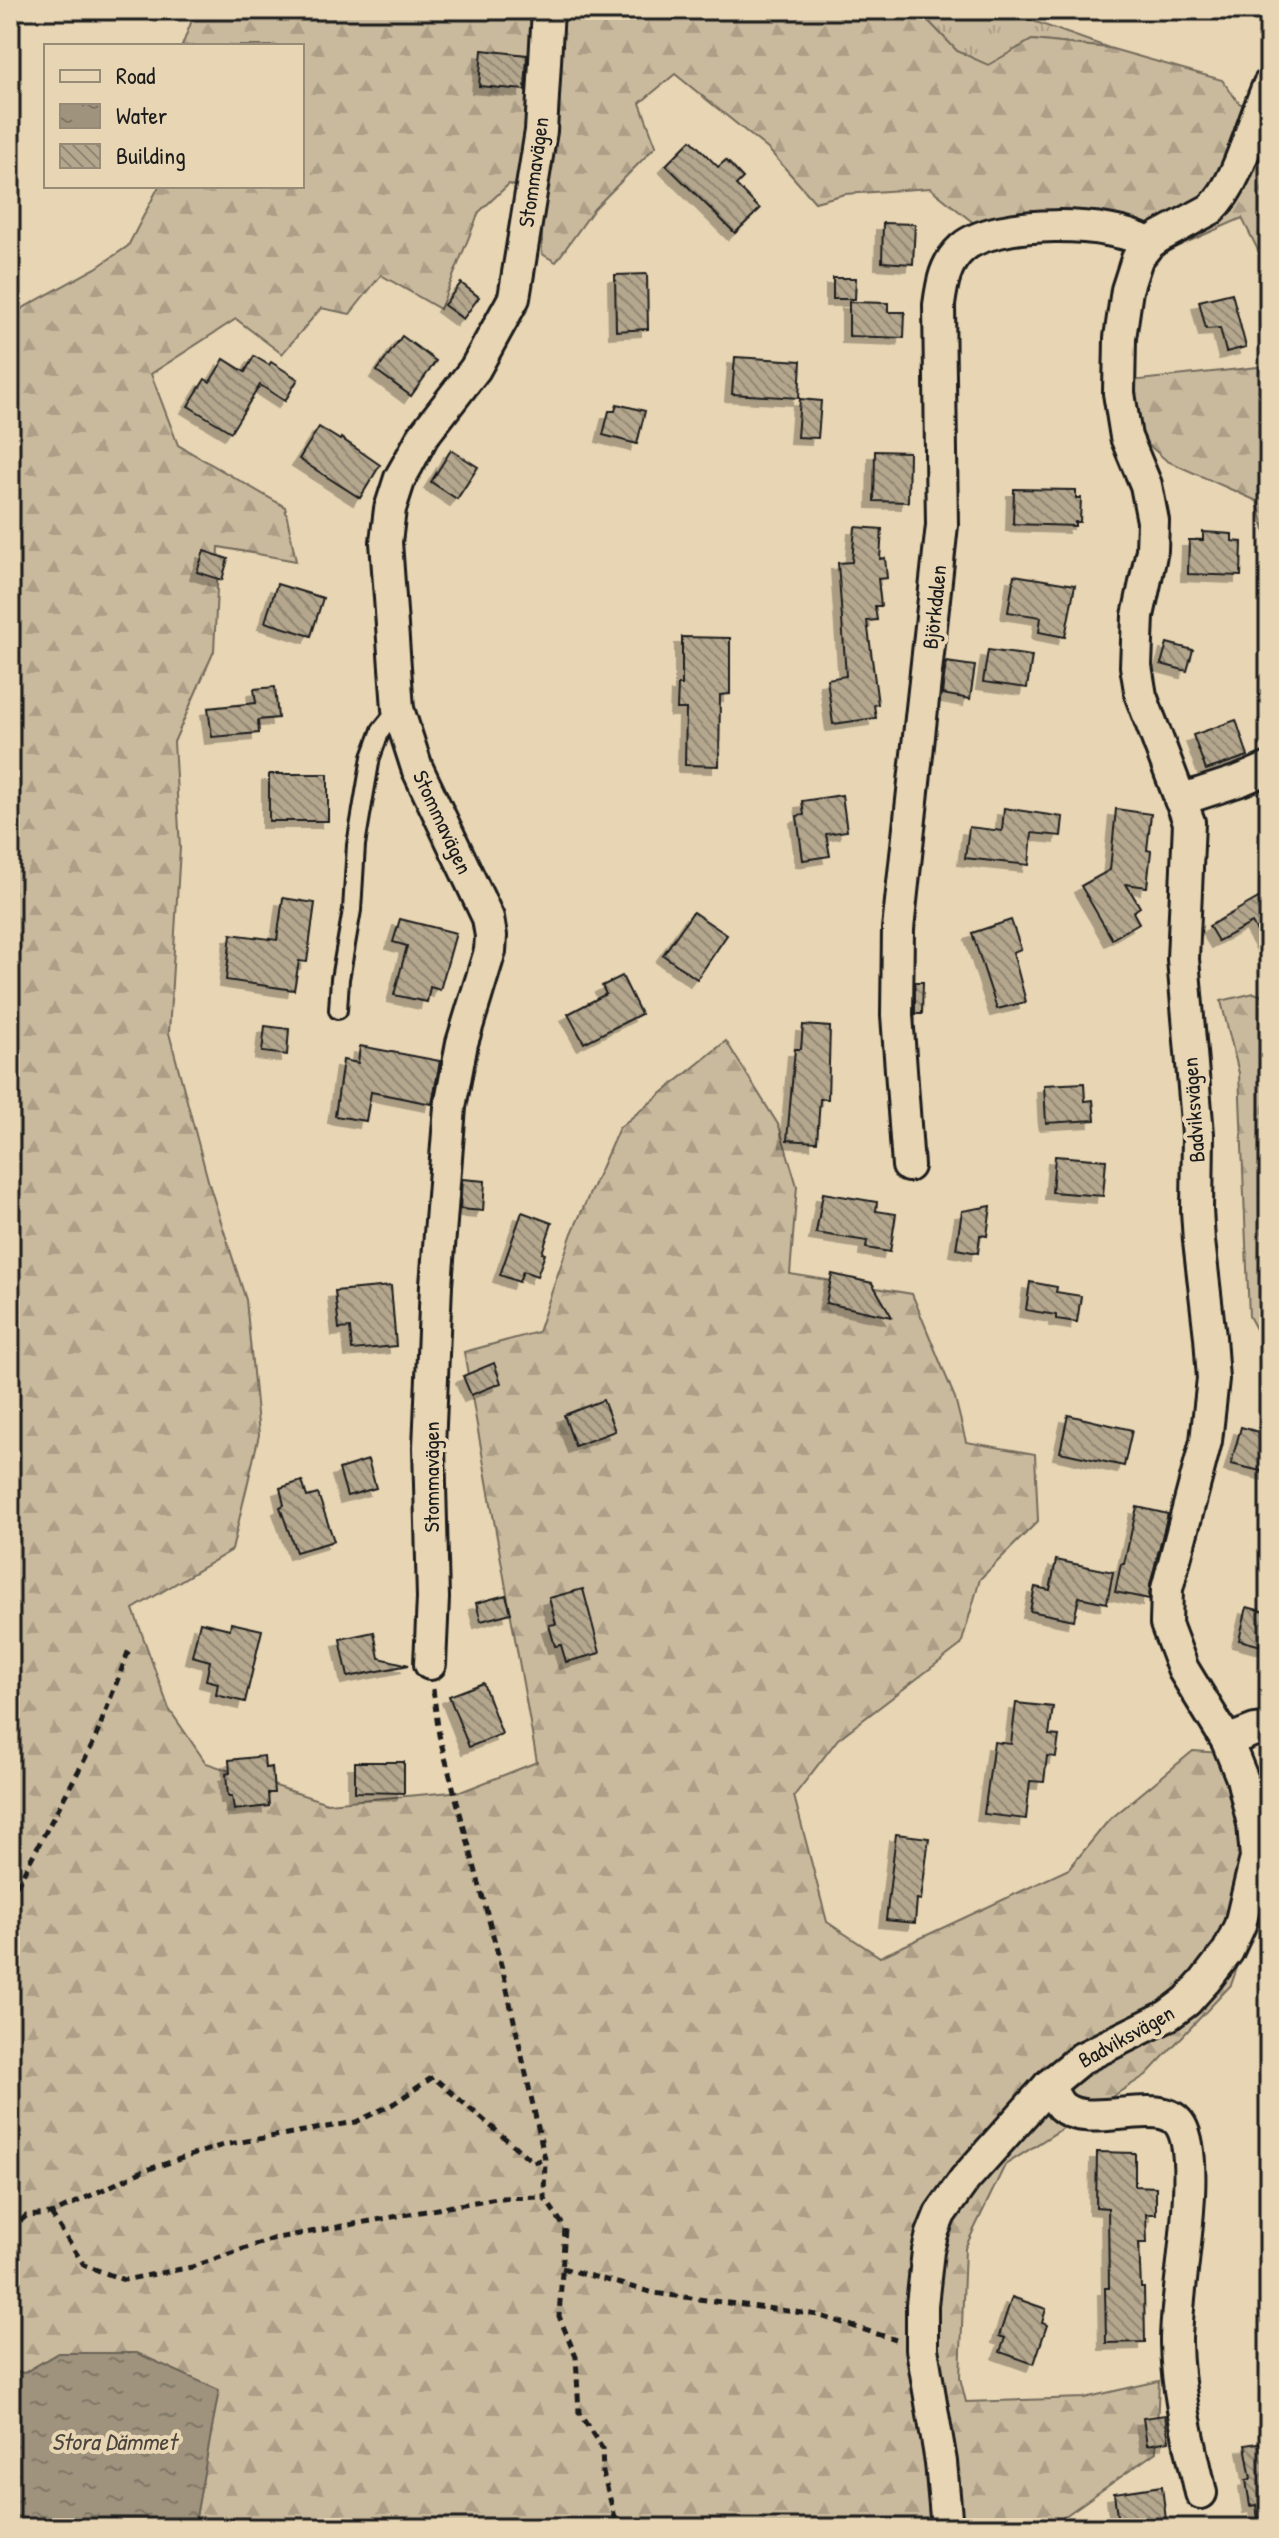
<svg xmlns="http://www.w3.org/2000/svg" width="1279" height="2538" viewBox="0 0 1279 2538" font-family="'Patrick Hand',sans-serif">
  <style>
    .grass { fill: url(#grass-tufts); stroke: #736b5c; stroke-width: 2 }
    .forest { fill: url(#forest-firs); stroke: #736b5c; stroke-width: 2 }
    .water { fill: url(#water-ripples); stroke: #6b6357; stroke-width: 2 }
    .building { fill: url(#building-back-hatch); stroke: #1c1c1c; stroke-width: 2; filter: url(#shadow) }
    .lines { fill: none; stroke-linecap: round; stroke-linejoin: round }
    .service-casing { stroke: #1c1c1c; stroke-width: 22 }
    .minor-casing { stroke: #1c1c1c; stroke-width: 36 }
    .path { stroke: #1c1c1c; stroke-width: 5; stroke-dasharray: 8 6; stroke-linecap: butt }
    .service { stroke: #e7d5b3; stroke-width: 16 }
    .minor { stroke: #e7d5b3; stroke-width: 30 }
    .labels { text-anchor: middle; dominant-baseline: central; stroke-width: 8; stroke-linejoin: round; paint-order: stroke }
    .street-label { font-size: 22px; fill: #1c1c1c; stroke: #e7d5b3 }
    .water-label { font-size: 24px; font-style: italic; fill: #4a463e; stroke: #e7d5b3 }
  </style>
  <defs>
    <pattern id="grass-tufts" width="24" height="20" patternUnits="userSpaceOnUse" patternTransform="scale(2)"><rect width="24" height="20" fill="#caba9d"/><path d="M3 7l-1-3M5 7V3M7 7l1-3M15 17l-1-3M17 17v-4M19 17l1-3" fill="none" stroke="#ad9f87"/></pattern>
    <pattern id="forest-firs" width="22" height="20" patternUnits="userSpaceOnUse" patternTransform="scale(2)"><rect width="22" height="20" fill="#caba9d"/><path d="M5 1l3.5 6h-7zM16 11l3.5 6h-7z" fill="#ad9f87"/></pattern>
    <pattern id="water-ripples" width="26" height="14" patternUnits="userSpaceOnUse" patternTransform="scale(2)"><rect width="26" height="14" fill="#9f937e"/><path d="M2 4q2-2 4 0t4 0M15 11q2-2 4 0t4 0" fill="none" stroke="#817766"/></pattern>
    <pattern id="building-back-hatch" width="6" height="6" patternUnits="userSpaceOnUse" patternTransform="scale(2)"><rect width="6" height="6" fill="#b4a78e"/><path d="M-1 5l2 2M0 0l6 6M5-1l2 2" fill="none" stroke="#928773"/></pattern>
    <filter id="shadow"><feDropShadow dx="-7" dy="7" stdDeviation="0" flood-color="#0004"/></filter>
  </defs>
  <rect width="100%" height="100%" fill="#e7d5b3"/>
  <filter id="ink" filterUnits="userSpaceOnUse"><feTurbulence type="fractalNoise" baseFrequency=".0125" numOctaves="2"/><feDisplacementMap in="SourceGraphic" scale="16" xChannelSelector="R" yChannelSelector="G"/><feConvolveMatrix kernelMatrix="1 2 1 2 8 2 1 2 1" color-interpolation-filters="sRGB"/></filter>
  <g filter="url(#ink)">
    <polygon class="grass" points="918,10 1002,10 1109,48 1032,40 988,66 957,51"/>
    <g class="forest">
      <polygon points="178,10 918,10 957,51 988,65 1032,40 1109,48 1222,80 1239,103 1269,118 1269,272 1242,218 1174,248 1079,238 1000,244 930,188 845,194 815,202 769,150 675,74 640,103 656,146 594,209 556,262 542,254 542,196 509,184 479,212 440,309 381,275 350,314 321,308 282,354 236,319 151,374 178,445 285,507 296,561 219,547 214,651 174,742 180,848 169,1033 209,1184 246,1300 259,1435 232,1550 133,1609 169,1709 206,1763 327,1803 463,1791 537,1762 464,1352 538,1332 572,1233 619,1128 726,1041 779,1126 797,1186 790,1274 912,1294 955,1398 966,1442 1035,1454 1038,1521 980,1579 961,1645 838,1739 794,1796 827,1922 880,1957 1069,1869 1108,1821 1193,1751 1237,1754 1269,1813 1269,1877 1231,1985 1146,2075 1005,2165 965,2248 960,2378 966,2402 1084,2398 1159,2381 1156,2452 1048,2528 194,2528 218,2390 58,2353 24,2373 10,2371 10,315 96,268 128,246 159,186 302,186 302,46 182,46 192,20"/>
      <polygon points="1269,362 1269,546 1257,501 1167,461 1143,440 1130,381 1267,366"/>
      <polygon points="1254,993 1269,998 1269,1353 1249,1316 1239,1073 1221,1001"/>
    </g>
    <polygon class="water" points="58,2353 137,2353 219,2390 194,2528 10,2528 10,2371 24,2373"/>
    <g class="building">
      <polygon points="482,50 527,55 525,90 479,86"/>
      <polygon points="691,140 718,167 726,160 743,178 736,185 760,209 735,233 666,165"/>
      <polygon points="883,223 915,224 913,264 882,262"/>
      <polygon points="647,274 648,329 616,331 615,275"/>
      <polygon points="833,278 856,278 855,299 833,299"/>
      <polygon points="461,283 479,297 463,319 444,305"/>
      <polygon points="1232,293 1246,347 1226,352 1220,328 1206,329 1199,301"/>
      <polygon points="849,302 888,303 888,312 905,312 904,338 849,336"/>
      <polygon points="402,336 436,361 411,396 377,371"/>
      <polygon points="254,356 269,365 271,362 298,379 285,401 260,385 231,432 188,406 205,379 210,382 224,359 245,372"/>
      <polygon points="735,357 801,361 799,398 732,394"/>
      <polygon points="800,399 821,401 818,438 797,437"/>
      <polygon points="617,404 645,411 637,444 603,435 609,411 615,411"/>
      <polygon points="319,427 340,440 341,438 380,465 360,498 299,459"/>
      <polygon points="451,450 478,467 457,499 431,482"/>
      <polygon points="875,451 909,452 908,502 874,501"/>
      <polygon points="1014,489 1076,490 1076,498 1081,498 1080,522 1075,522 1075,526 1013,524"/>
      <polygon points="855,527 882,529 880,559 885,558 887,578 878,579 881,606 875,606 877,620 867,621 878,704 874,705 876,718 833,724 827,679 846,676 838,563 852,562"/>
      <polygon points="1203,532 1232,534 1232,541 1242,542 1241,576 1188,574 1189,540 1203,540"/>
      <polygon points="204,551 228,559 222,580 197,572"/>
      <polygon points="1014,575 1075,585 1065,637 1039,632 1041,617 1008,612"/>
      <polygon points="277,584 323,598 311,636 265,622"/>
      <polygon points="682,637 730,638 730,694 720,695 719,766 685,765 686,709 677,709 678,685 682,685"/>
      <polygon points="1167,643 1193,650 1187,671 1161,664"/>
      <polygon points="988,650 1032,656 1027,688 983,682"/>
      <polygon points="946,662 975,666 970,699 942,694"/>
      <polygon points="275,687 278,718 258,720 259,733 212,737 208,708 256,703 254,689"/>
      <polygon points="1236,720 1248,756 1206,770 1193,735"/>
      <rect x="269" y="774" width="59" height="47"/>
      <polygon points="842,795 847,831 826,834 830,856 803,860 797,816 804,815 802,801"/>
      <polygon points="1004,808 1063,817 1061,836 1032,833 1029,865 965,858 969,827 1002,831"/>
      <polygon points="1116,809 1151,814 1147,850 1151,851 1147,887 1126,884 1140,907 1133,912 1139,923 1112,939 1081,886 1110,870"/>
      <polygon points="1269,892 1269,952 1252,923 1218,941 1209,926"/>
      <polygon points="283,898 315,903 307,962 299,961 294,990 226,980 231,934 277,940"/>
      <polygon points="693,912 727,935 697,979 663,955"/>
      <polygon points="400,919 456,933 440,990 430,987 427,1002 394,995 407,946 393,942"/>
      <polygon points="1011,920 1021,949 1013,952 1026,1002 997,1009 972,933"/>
      <polygon points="622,976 641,1014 584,1043 568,1014 606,994 602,986"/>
      <polygon points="915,982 923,982 922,1014 915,1014"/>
      <polygon points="803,1025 830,1027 828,1099 820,1099 817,1142 787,1140 795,1049 801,1049"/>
      <polygon points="265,1026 289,1029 287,1055 262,1052"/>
      <polygon points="360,1046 440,1061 432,1104 371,1092 366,1121 335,1116 343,1060 358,1063"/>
      <polygon points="1084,1083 1085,1101 1093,1100 1095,1120 1046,1123 1044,1085"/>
      <polygon points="1055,1156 1106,1160 1103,1196 1052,1192"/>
      <polygon points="462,1179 485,1181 483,1211 460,1209"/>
      <polygon points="823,1193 877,1202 876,1211 896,1214 890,1252 866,1248 867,1241 816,1233"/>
      <polygon points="991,1206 987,1236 980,1235 978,1253 956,1249 962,1211"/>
      <polygon points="522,1212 552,1223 542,1253 545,1254 537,1276 523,1271 519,1282 500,1275"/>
      <polygon points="832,1274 872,1283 892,1317 826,1303"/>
      <polygon points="1030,1282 1057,1287 1056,1292 1081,1296 1077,1322 1056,1319 1056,1315 1026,1310"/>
      <polygon points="391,1286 396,1346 352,1350 350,1328 339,1329 335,1291"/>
      <polygon points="494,1363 501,1383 471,1395 463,1376"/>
      <polygon points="603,1400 615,1431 575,1446 564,1415"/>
      <polygon points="1068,1415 1132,1430 1124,1466 1060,1452"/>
      <polygon points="1241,1427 1269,1435 1269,1473 1231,1464"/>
      <polygon points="368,1460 376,1488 347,1496 339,1469"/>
      <polygon points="302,1481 307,1497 318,1494 334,1541 296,1552 280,1507 284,1505 280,1488"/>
      <polygon points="1137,1507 1168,1514 1150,1585 1149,1599 1115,1592 1121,1564 1124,1564"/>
      <polygon points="1056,1560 1113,1572 1107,1603 1079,1597 1074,1620 1030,1611 1035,1587 1050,1590"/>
      <polygon points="583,1589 600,1653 566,1662 561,1645 555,1646 549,1625 556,1624 549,1598"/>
      <polygon points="506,1595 511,1613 481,1621 476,1603"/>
      <polygon points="1247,1607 1269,1613 1269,1648 1239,1640"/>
      <polygon points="200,1622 230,1629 231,1623 262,1630 245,1702 216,1695 218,1683 206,1680 210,1661 192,1656"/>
      <polygon points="374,1632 379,1658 409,1665 348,1677 340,1639"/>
      <polygon points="483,1683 502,1734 469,1747 449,1696"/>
      <polygon points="1016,1703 1053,1707 1049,1735 1059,1736 1056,1757 1047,1756 1044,1782 1030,1781 1026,1819 984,1814 994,1742 1011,1744"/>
      <polygon points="264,1756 265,1768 272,1767 274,1793 268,1793 269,1806 234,1810 232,1796 228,1796 226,1774 230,1773 229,1760"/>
      <polygon points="355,1762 404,1762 404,1793 355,1792"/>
      <polygon points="896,1834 929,1838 921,1900 917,1899 915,1923 886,1920"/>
      <polygon points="1097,2152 1135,2153 1135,2186 1156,2187 1156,2214 1146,2214 1147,2243 1139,2243 1141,2288 1144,2288 1145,2342 1106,2343 1105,2288 1109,2288 1108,2208 1096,2207"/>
      <polygon points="1012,2297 1046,2309 1042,2323 1047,2325 1034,2364 1000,2352 1005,2338 999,2336"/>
      <polygon points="1165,2415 1169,2441 1147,2445 1143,2418"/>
      <polygon points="1269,2441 1269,2518 1258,2519 1256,2505 1250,2506 1246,2480 1251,2479 1245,2445"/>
      <polygon points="1162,2486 1166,2520 1118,2523 1114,2493"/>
    </g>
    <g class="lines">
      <g class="service-casing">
        <polyline id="service" points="338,1010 340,979 352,910 356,845 371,757 381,730 398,709"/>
      </g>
      <g class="minor-casing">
        <g id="minor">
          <polyline points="1180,800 1241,780 1269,768"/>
          <path d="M908,1166L897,1015L898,929L942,525L939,305C942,283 945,263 962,248C994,219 1114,220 1149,244"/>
          <polyline points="430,1664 433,1598 429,1447 436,1285 450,1107 462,1043 490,951 491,936 488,918 417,768 398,709 386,542 390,509 400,478 408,464 423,436 475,369 514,298 541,131 548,10"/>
          <polyline points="1227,1741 1255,1730 1269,1728"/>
          <path d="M1049,2085C1052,2091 1056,2101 1061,2106C1089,2132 1162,2093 1181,2126C1203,2165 1175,2294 1176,2343C1177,2394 1190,2443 1201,2493"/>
          <path d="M947,2528L941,2462L922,2349V2305L928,2251L932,2234L940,2214L965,2179L1049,2085L1082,2058L1167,2016L1187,2001L1205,1981L1228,1951L1240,1925L1256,1858L1253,1824L1242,1778L1227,1741L1183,1669L1166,1624L1167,1589L1206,1441L1213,1379L1210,1337L1199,1241L1197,1210L1198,1134L1183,959L1189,822L1141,696L1136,666L1138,616L1152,550L1153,521L1146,485L1126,437L1119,393L1120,338L1127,290L1137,259L1149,244L1159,237L1211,209C1240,182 1252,121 1269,84"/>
        </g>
      </g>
      <g class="path">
        <polyline points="433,1689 439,1735 504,1976 545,2159 544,2197 565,2228 559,2316 576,2357 579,2413 602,2448 603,2473 616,2521 615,2528"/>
        <polyline points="10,1898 94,1742 130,1647"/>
        <polyline points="51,2214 84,2265 124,2280 192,2267 272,2239 497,2198 544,2197"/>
        <polyline points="10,2230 26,2216 51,2214 143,2171 223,2145 356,2122 393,2104 433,2077 533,2162 545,2159"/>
        <polyline points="562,2268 654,2293 818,2315 896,2340"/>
      </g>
      <use href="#service" class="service"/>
      <use href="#minor" class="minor"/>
    </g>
  </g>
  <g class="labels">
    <g class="street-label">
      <text transform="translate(533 172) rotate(-82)">Stommavägen</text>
      <text transform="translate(934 607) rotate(-84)">Björkdalen</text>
      <text transform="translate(443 822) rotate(65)">Stommavägen</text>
      <text transform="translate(1193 1110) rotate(-94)">Badviksvägen</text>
      <text transform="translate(431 1477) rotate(-90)">Stommavägen</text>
      <text transform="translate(1126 2036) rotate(-29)">Badviksvägen</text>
    </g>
    <g class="water-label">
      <text x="114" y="2441">Stora Dämmet</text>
    </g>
  </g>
  <rect width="1279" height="2538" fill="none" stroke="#e7d5b3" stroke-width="40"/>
  <rect x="20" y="20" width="1239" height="2498" fill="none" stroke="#1c1c1c" stroke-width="3" filter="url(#ink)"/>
  <rect x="44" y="44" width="260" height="144" fill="#e7d5b3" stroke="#968b77" stroke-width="2"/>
  <rect x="60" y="70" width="40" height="12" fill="#e7d5b3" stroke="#968b77" stroke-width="2"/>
  <text x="116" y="84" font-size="24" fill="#1c1c1c">Road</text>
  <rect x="60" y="104" width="40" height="24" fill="url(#water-ripples)" stroke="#968b77" stroke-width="2"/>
  <text x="116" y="124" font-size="24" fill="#1c1c1c">Water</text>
  <rect x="60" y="144" width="40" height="24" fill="url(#building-back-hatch)" stroke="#968b77" stroke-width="2"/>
  <text x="116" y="164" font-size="24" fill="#1c1c1c">Building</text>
</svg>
